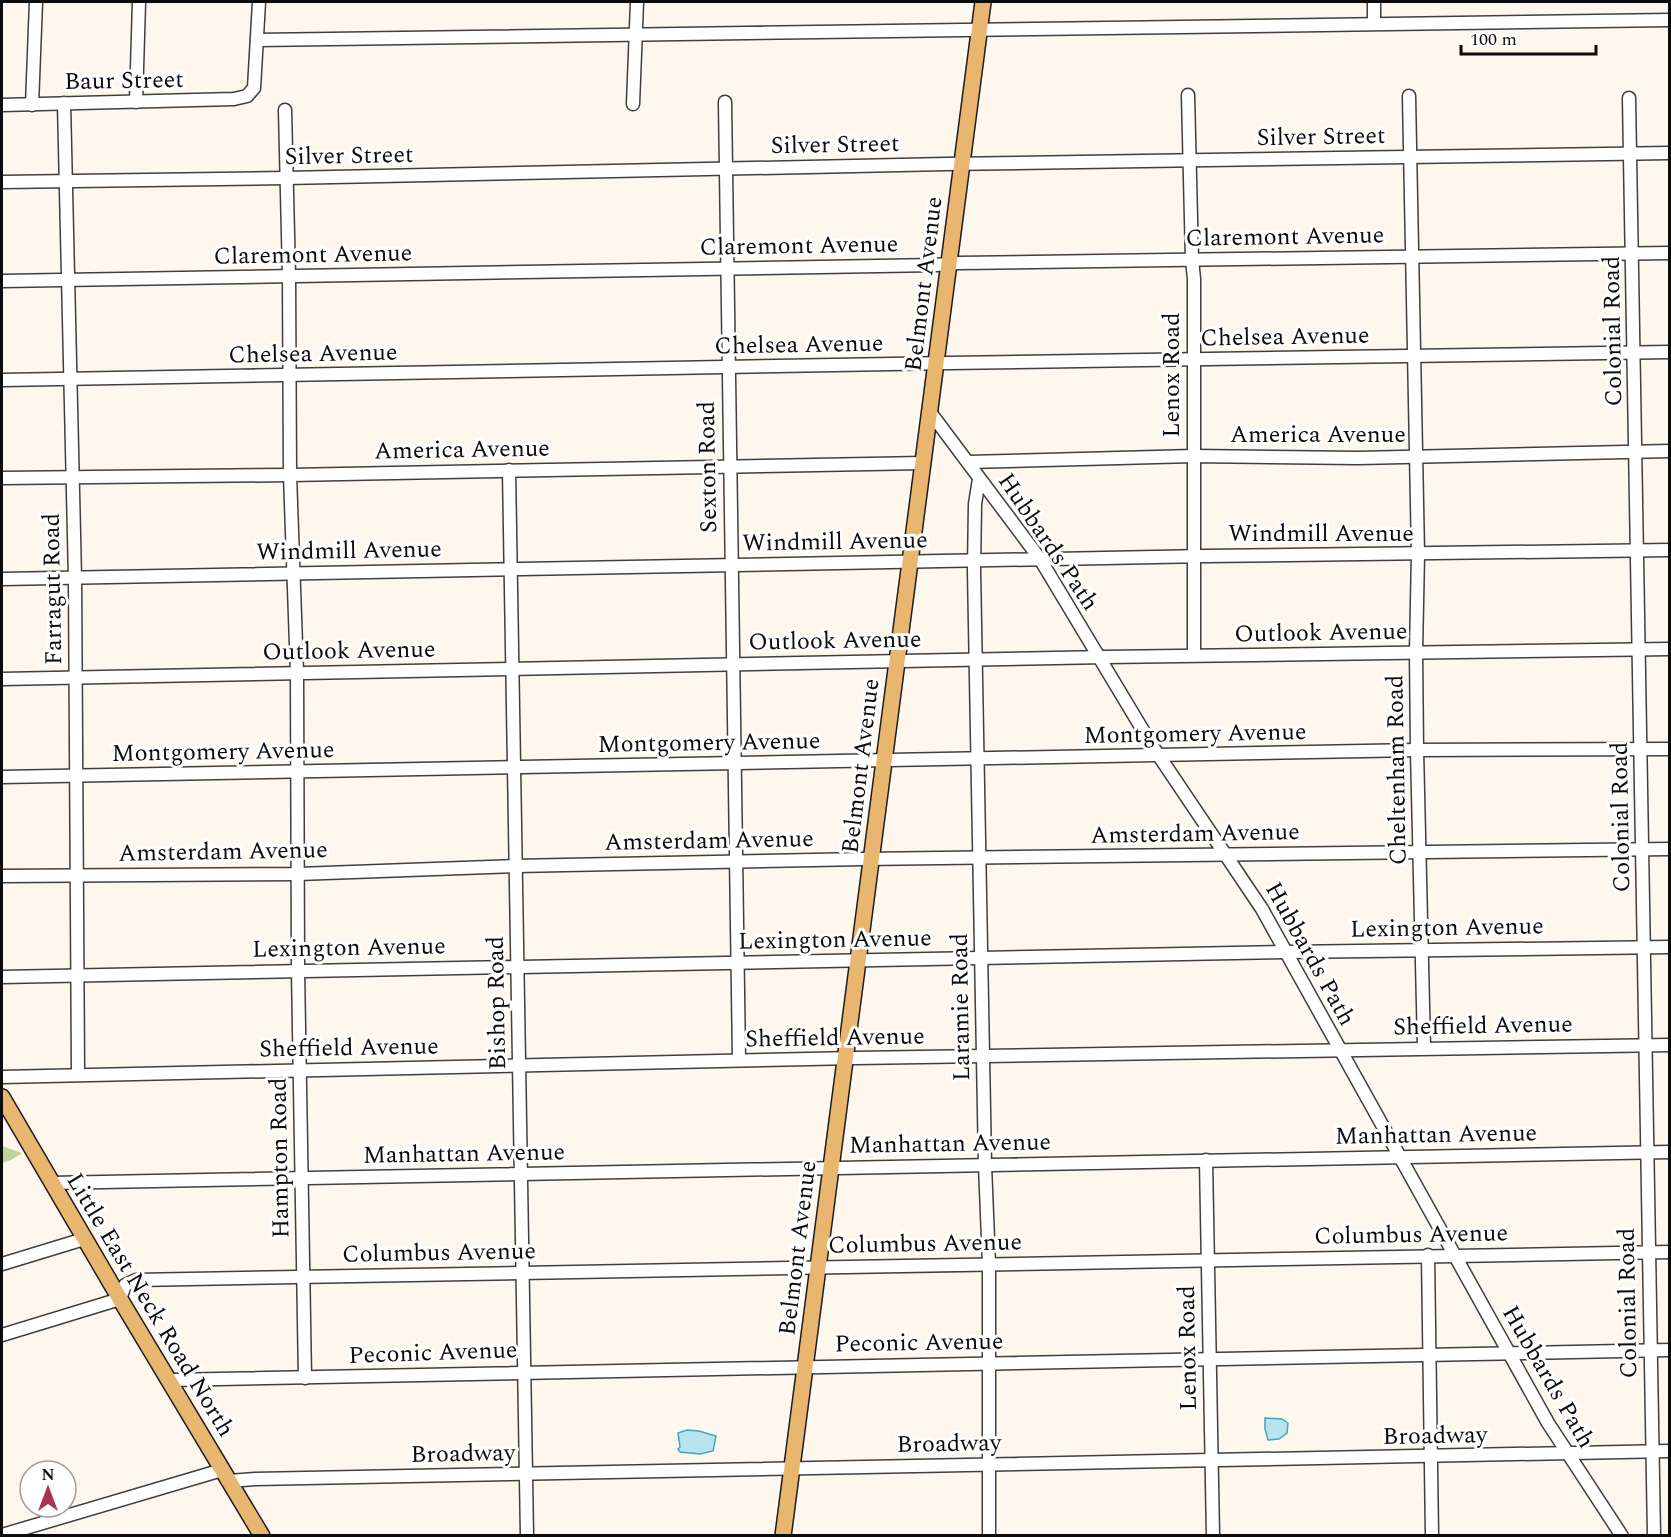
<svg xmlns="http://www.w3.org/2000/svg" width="1671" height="1537" viewBox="0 0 1671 1537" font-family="Spectral,serif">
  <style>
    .forest { fill: #bed29b }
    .water { fill: #b7e4ef; stroke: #46a4be; stroke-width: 1.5 }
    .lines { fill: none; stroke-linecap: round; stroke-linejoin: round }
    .minor-casing { stroke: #3f3f3f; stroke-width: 15 }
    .major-casing { stroke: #1d1d1d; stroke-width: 18 }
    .minor { stroke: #fff; stroke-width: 12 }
    .major { stroke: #e9b670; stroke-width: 15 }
    .labels { text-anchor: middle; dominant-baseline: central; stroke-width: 6; stroke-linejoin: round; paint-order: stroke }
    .street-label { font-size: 24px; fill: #0c0c0c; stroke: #fff }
  </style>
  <rect width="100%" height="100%" fill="#fdf7ed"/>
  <polygon class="forest" points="2,1146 22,1153 11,1160 2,1163"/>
  <g class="water">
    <polygon points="1265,1418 1282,1419 1288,1423 1287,1433 1279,1439 1268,1440 1265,1429"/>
    <polygon points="687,1430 699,1431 716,1436 713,1451 700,1454 680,1452 678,1449 680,1447 678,1433"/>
  </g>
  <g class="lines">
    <g class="minor-casing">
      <g id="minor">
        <polyline points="1374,2 1374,23"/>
        <polyline points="257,40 1670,20"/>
        <polyline points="1188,95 1192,260 1194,279 1194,655"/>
        <polyline points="1409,96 1418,554 1416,652 1417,750 1424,1048"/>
        <polyline points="1629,98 1654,1536"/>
        <polyline points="136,102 139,2"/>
        <polyline points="725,102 739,1060"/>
        <polyline points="64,103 75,578 78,1074"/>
        <polyline points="633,104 637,2"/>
        <polyline points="2,105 234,99 247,96 254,88 259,2"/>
        <polyline points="32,105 36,2"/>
        <polyline points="285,110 289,276 290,475 297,673 298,970 305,1378"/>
        <polyline points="2,182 286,178 946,164 1670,153"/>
        <polyline points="2,281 936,265 959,263 1670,253"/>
        <polyline points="2,380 949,363 1670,352"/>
        <polyline points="930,412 1040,559 1153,747 1262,909 1548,1423 1622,1536"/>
        <polyline points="968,462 1193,456 1358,458 1670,451"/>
        <polyline points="509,470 527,1536"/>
        <polyline points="2,478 290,475 923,463"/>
        <polyline points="979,479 975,504 974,570 985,1165 989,1264 989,1536"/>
        <polyline points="2,579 1206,556 1670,550"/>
        <polyline points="2,679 1106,657 1670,649"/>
        <polyline points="2,777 1417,750 1670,749"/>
        <polyline points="2,876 298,874 515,866 863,859 1670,849"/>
        <polyline points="2,977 1286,952 1670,947"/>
        <polyline points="2,1077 855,1058 1670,1045"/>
        <polyline points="1206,1160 1213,1536"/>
        <polyline points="51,1183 1670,1152"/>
        <polyline points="1428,1255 1432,1536"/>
        <polyline points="2,1264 84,1239"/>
        <polyline points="2,1335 120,1299 125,1285 136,1280 1670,1252"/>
        <polyline points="170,1380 1670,1350"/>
        <polyline points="229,1481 255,1479 1670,1451"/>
        <polyline points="2,1535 222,1470"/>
      </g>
    </g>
    <g class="major-casing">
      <g id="major">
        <polyline points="2,1097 120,1299 262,1536"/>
        <polyline points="783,1536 983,2"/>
      </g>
    </g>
    <use href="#minor" class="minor"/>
    <use href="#major" class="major"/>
  </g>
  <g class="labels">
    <g class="street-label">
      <text transform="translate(124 81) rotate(-1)">Baur Street</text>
      <text transform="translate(1321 137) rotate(-1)">Silver Street</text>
      <text transform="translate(835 145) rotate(-1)">Silver Street</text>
      <text transform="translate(349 156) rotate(-1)">Silver Street</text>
      <text transform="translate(1285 237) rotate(-1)">Claremont Avenue</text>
      <text transform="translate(799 246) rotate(-1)">Claremont Avenue</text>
      <text transform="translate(313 255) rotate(-1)">Claremont Avenue</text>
      <text transform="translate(924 284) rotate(-83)">Belmont Avenue</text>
      <text transform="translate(1613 331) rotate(-91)">Colonial Road</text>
      <text transform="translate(1285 337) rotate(-1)">Chelsea Avenue</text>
      <text transform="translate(799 345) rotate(-1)">Chelsea Avenue</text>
      <text transform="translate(313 354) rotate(-1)">Chelsea Avenue</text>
      <text transform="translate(1172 375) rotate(-90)">Lenox Road</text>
      <text x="1318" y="435">America Avenue</text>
      <text transform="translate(462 450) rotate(-1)">America Avenue</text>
      <text transform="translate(708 467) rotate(-91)">Sexton Road</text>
      <text x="1321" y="534">Windmill Avenue</text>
      <text transform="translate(835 542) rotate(-1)">Windmill Avenue</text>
      <text transform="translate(1048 542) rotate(56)">Hubbards Path</text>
      <text transform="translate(349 551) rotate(-1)">Windmill Avenue</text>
      <text transform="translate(53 589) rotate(-91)">Farragut Road</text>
      <text transform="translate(1321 633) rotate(-1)">Outlook Avenue</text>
      <text transform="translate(835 641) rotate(-1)">Outlook Avenue</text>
      <text transform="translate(349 651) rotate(-1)">Outlook Avenue</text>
      <text transform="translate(1195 734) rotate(-1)">Montgomery Avenue</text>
      <text transform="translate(709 743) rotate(-1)">Montgomery Avenue</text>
      <text transform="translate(223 752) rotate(-1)">Montgomery Avenue</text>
      <text transform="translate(861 766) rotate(-83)">Belmont Avenue</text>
      <text transform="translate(1397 770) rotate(-91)">Cheltenham Road</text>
      <text transform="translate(1621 817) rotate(-91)">Colonial Road</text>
      <text transform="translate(1195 834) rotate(-1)">Amsterdam Avenue</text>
      <text transform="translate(709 841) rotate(-1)">Amsterdam Avenue</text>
      <text transform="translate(223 852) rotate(-1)">Amsterdam Avenue</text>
      <text transform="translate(1447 928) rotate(-1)">Lexington Avenue</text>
      <text transform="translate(835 940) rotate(-1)">Lexington Avenue</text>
      <text transform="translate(349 948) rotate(-1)">Lexington Avenue</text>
      <text transform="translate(1310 954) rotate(61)">Hubbards Path</text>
      <text transform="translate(497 1003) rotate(-91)">Bishop Road</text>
      <text transform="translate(961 1007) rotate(-91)">Laramie Road</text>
      <text transform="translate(1483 1026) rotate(-1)">Sheffield Avenue</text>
      <text transform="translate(835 1038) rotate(-1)">Sheffield Avenue</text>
      <text transform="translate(349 1048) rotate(-1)">Sheffield Avenue</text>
      <text transform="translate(1436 1135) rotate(-1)">Manhattan Avenue</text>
      <text transform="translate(950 1144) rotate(-1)">Manhattan Avenue</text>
      <text transform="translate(464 1154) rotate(-1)">Manhattan Avenue</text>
      <text transform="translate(280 1158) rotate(-91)">Hampton Road</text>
      <text transform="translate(1411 1235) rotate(-1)">Columbus Avenue</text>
      <text transform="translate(925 1244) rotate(-1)">Columbus Avenue</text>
      <text transform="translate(798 1248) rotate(-83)">Belmont Avenue</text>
      <text transform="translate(439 1253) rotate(-1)">Columbus Avenue</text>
      <text transform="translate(1628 1303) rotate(-91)">Colonial Road</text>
      <text transform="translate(150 1305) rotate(59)">Little East Neck Road North</text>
      <text transform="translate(919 1343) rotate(-1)">Peconic Avenue</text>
      <text transform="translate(1188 1348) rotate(-91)">Lenox Road</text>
      <text transform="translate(433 1353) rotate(-2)">Peconic Avenue</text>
      <text transform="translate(1548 1377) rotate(60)">Hubbards Path</text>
      <text transform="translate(1435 1436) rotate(-1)">Broadway</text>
      <text transform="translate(949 1444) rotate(-1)">Broadway</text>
      <text transform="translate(463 1454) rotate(-1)">Broadway</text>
    </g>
  </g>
  <rect width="1671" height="1537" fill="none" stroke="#0c0c0c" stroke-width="6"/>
  <g transform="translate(48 1489)"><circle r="28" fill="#ffffff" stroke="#9e9e9e" stroke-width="1.5"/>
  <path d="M0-4.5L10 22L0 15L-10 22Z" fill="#ac334f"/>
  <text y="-9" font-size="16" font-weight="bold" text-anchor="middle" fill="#0c0c0c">N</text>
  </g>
  <path d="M1461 45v9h135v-9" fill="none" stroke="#0c0c0c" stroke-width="3"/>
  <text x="1470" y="45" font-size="18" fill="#0c0c0c" stroke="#ffffff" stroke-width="4.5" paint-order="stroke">100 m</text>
</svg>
